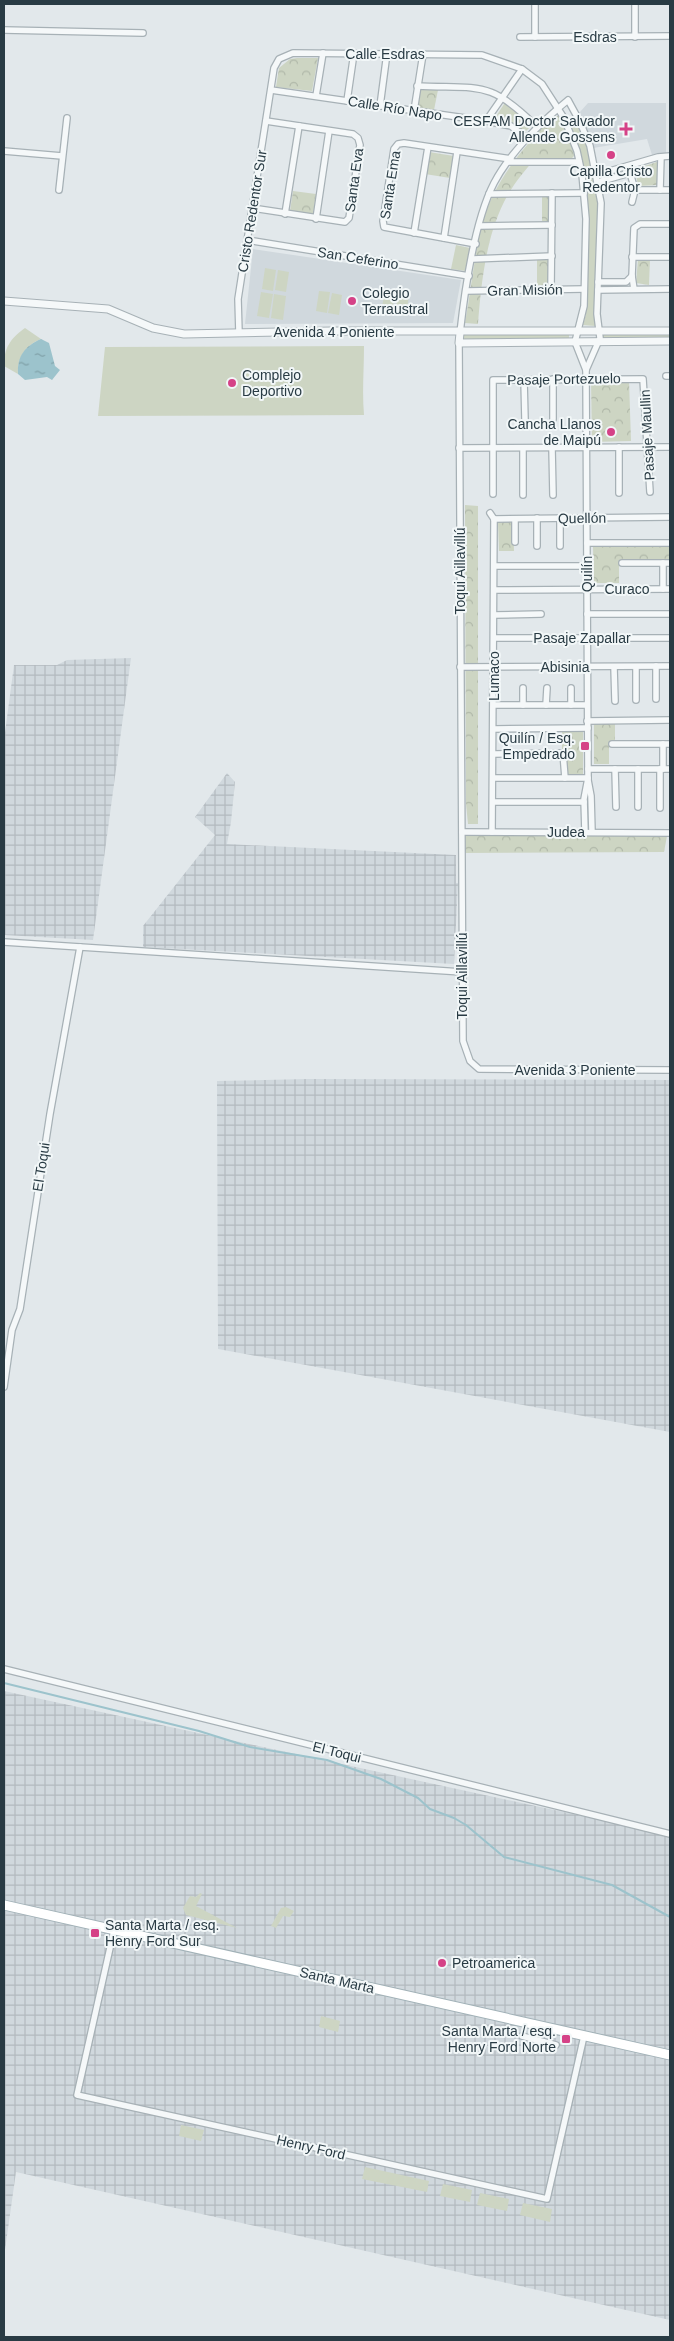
<svg xmlns="http://www.w3.org/2000/svg" width="674" height="2341" viewBox="0 0 674 2341" font-family="Arial,sans-serif">
  <style>
    .built { fill: #d0d8dd }
    .industrial { fill: url(#industrial-grid) }
    .grass { fill: #cdd5c3 }
    .forest { fill: url(#forest-crowns) }
    .water { fill: url(#water-ripples) }
    .lines { fill: none; stroke-linecap: round; stroke-linejoin: round }
    .stream { stroke: #9cc3cc; stroke-width: 2 }
    .minor-casing { stroke: #a7b1b6; stroke-width: 8 }
    .tertiary-casing { stroke: #a7b1b6; stroke-width: 9 }
    .primary-casing { stroke: #a1b1b7; stroke-width: 11 }
    .minor { stroke: #f5f8f9; stroke-width: 5.5 }
    .tertiary { stroke: #f5f8f9; stroke-width: 7 }
    .primary { stroke: #fff; stroke-width: 9 }
    .poi-dot { fill: #d54287; stroke: #f2f7f8; stroke-width: 2 }
    .labels { text-anchor: middle; dominant-baseline: central; stroke-width: 4; stroke-linejoin: round; paint-order: stroke }
    .street-label { font-size: 14px; fill: #293b44; stroke: #f2f7f8 }
    .poi-label { font-size: 14px; fill: #293b44; stroke: #f2f7f8; text-anchor: end }
  </style>
  <defs>
    <pattern id="industrial-grid" width="8" height="8" patternUnits="userSpaceOnUse" patternTransform="scale(1.25)"><rect width="8" height="8" fill="#d0d8dd"/><path d="M0 4h8M4 0v8" fill="none" stroke="#b3babf"/></pattern>
    <pattern id="forest-crowns" width="20" height="18" patternUnits="userSpaceOnUse" patternTransform="scale(1.25)"><rect width="20" height="18" fill="#cdd5c3"/><path d="M2 6a3 3 0 1 1 6 0M12 15a3 3 0 1 1 6 0" fill="none" stroke="#b0b8a9"/></pattern>
    <pattern id="water-ripples" width="26" height="14" patternUnits="userSpaceOnUse" patternTransform="scale(1.25)"><rect width="26" height="14" fill="#9cc3cc"/><path d="M2 4q2-2 4 0t4 0M15 11q2-2 4 0t4 0" fill="none" stroke="#7fa0a7"/></pattern>
  </defs>
  <rect width="100%" height="100%" fill="#e2e8eb"/>
  <g class="built">
    <polygon points="588,103 666,103 666,154 652,155 647,139 593,148 580,112"/>
    <polygon points="253,249 461,280 453,323 245,324"/>
  </g>
  <g class="industrial">
    <polygon points="131,658 93,940 4,935 4,740 14,665 57,665 67,660"/>
    <polygon points="227,773 235,782 231,822 227,844 456,855 456,883 458,883 454,964 143,947 143,926 215,835 195,817"/>
    <polygon points="307,1079 670,1080 670,1432 218,1349 217,1081"/>
    <polygon points="4,1691 670,1835 670,2320 16,2172 4,2257"/>
  </g>
  <g class="grass">
    <path d="M573,124L580,126L588,152L598,203L595,326L583,325L586,314C588,248 594,190 571,126Z"/>
    <polygon points="456,245 470,248 466,271 451,269"/>
    <polygon points="265,268 276,270 273,291 262,289"/>
    <polygon points="278,270 289,272 286,292 275,290"/>
    <polygon points="319,291 330,292 327,313 316,311"/>
    <polygon points="385,291 395,293 392,313 381,312"/>
    <polygon points="261,292 273,294 269,318 257,316"/>
    <polygon points="332,293 342,295 339,315 328,313"/>
    <polygon points="398,293 409,295 406,316 395,314"/>
    <polygon points="274,294 286,296 283,320 271,318"/>
    <path d="M25,328L41,339C26,345 17,358 18,374L4,366C4,348 10,339 25,328Z"/>
    <rect x="602" y="334" width="68" height="5"/>
    <rect x="462" y="335" width="107" height="4"/>
    <path d="M364,346C364,370 362,392 364,415L98,416L105,347Z"/>
    <polygon points="200,1893 202,1894 196,1906 237,1928 186,1915 183,1908 190,1896 196,1897"/>
    <polygon points="286,1907 294,1911 290,1917 283,1916 276,1928 271,1926 281,1908"/>
    <polygon points="321,2016 340,2021 338,2032 319,2027"/>
    <polygon points="181,2125 204,2130 201,2141 179,2136"/>
    <polygon points="365,2167 429,2181 427,2192 362,2179"/>
    <polygon points="443,2184 472,2190 470,2202 440,2196"/>
    <polygon points="480,2193 509,2199 507,2211 477,2205"/>
    <polygon points="523,2203 552,2209 550,2222 520,2215"/>
  </g>
  <g class="forest">
    <polygon points="297,58 318,58 312,91 276,87 279,68 290,59"/>
    <polygon points="421,88 438,90 434,110 417,108"/>
    <polygon points="506,101 531,126 525,132 514,125 493,121"/>
    <path d="M554,116H559L575,155L572,158H536C524,171 512,186 504,202C486,238 481,284 478,324L465,323C471,291 474,256 482,224C494,181 524,146 554,116Z"/>
    <polygon points="429,152 454,156 450,178 425,174"/>
    <polygon points="657,162 657,185 638,186 635,169"/>
    <polygon points="293,191 316,194 313,214 290,211"/>
    <rect x="542" y="196" width="9" height="25"/>
    <rect x="537" y="259" width="12" height="26"/>
    <polygon points="638,259 650,259 649,285 636,283"/>
    <polygon points="629,380 631,441 592,442 591,381"/>
    <polygon points="465,505 478,506 478,824 468,824 466,804"/>
    <polygon points="498,522 513,522 514,551 499,551"/>
    <polygon points="595,545 670,546 670,560 619,561 619,583 594,583 593,547"/>
    <polygon points="594,722 615,722 615,741 609,741 609,764 594,764"/>
    <polygon points="562,730 583,730 583,776 567,776 567,750 562,750"/>
    <polygon points="463,836 667,836 664,852 463,853"/>
  </g>
  <path class="water" d="M41,339L49,343L55,366L60,370L52,380L47,377L25,380L18,374C17,356 25,346 41,339Z"/>
  <g class="lines">
    <polyline class="stream" points="4,1683 199,1731 250,1747 327,1760 381,1779 418,1798 430,1809 454,1818 466,1825 504,1857 612,1885 670,1917"/>
    <g class="minor-casing">
      <g id="minor">
        <polyline points="4,30 143,33"/>
        <polyline points="520,37 670,36"/>
        <polyline points="535,37 535,4"/>
        <polyline points="635,37 635,4"/>
        <path d="M417,86C480,89 489,79 537,127"/>
        <polyline points="271,90 486,121 511,126 527,138"/>
        <polyline points="316,96 323,53"/>
        <polyline points="347,101 354,53"/>
        <polyline points="380,106 387,53"/>
        <polyline points="414,111 423,54"/>
        <polyline points="486,121 522,69"/>
        <polyline points="4,151 62,156"/>
        <polyline points="508,162 579,162"/>
        <polyline points="628,166 635,190 632,202"/>
        <polyline points="596,175 658,157 670,156"/>
        <polyline points="598,182 630,173"/>
        <polyline points="59,190 67,118"/>
        <polyline points="635,190 670,190"/>
        <polyline points="660,190 661,157"/>
        <polyline points="489,194 584,193"/>
        <polyline points="252,208 345,222 349,218 360,145 358,138 353,134 266,121"/>
        <polyline points="285,214 299,126"/>
        <polyline points="316,219 329,131"/>
        <polyline points="480,226 552,225"/>
        <polyline points="414,233 428,147"/>
        <polyline points="444,238 457,152"/>
        <polyline points="247,240 469,276"/>
        <polyline points="476,244 384,227 383,221 394,149 398,144 404,143 511,159"/>
        <polyline points="632,257 670,257"/>
        <polyline points="473,259 552,256"/>
        <polyline points="598,282 626,282 632,276"/>
        <polyline points="551,289 552,193"/>
        <polyline points="634,289 632,276 634,228 640,224 670,224"/>
        <polyline points="598,290 670,289"/>
        <polyline points="466,291 584,289"/>
        <polyline points="239,333 238,299 274,68 279,59 293,53 482,55 522,69 542,84 564,118 577,151 582,174 586,219 584,306 575,342 586,370"/>
        <path d="M460,333C465,288 474,222 494,183C511,151 540,123 568,100L580,122L590,146L601,203L597,314L600,338L586,370L588,778L584,799L585,832"/>
        <polyline points="459,343 463,1041 470,1061 479,1069 670,1070"/>
        <polyline points="666,376 670,376"/>
        <polyline points="553,379 553,419"/>
        <polyline points="524,380 525,420"/>
        <polyline points="619,447 619,493"/>
        <polyline points="459,448 670,447"/>
        <polyline points="523,448 523,495"/>
        <polyline points="552,448 553,495"/>
        <polyline points="493,494 493,380 643,379 650,492"/>
        <polyline points="490,513 494,519"/>
        <polyline points="537,518 537,546"/>
        <polyline points="494,519 670,517"/>
        <polyline points="515,519 515,542"/>
        <polyline points="587,543 670,543"/>
        <polyline points="560,546 560,518"/>
        <polyline points="622,563 670,563"/>
        <polyline points="663,563 663,589"/>
        <polyline points="494,566 587,566"/>
        <polyline points="494,590 670,589"/>
        <polyline points="587,614 670,614"/>
        <polyline points="494,615 541,614"/>
        <polyline points="494,638 670,638"/>
        <polyline points="656,666 656,699"/>
        <polyline points="460,667 670,666"/>
        <polyline points="614,667 615,701"/>
        <polyline points="636,667 636,700"/>
        <polyline points="523,688 523,705"/>
        <polyline points="571,688 571,705"/>
        <polyline points="494,705 587,705"/>
        <polyline points="546,705 547,688"/>
        <polyline points="587,721 670,720"/>
        <polyline points="494,729 588,728"/>
        <polyline points="612,744 670,744"/>
        <polyline points="494,754 563,753 565,778"/>
        <polyline points="588,769 670,769"/>
        <polyline points="615,769 616,807"/>
        <polyline points="638,769 638,807"/>
        <polyline points="660,769 660,808"/>
        <polyline points="663,769 663,744"/>
        <polyline points="493,778 588,778"/>
        <polyline points="588,780 591,796 592,832"/>
        <polyline points="493,802 584,802"/>
        <polyline points="462,832 670,833"/>
        <polyline points="492,832 494,519"/>
        <polyline points="4,942 462,972"/>
        <polyline points="4,1387 12,1330 20,1309 50,1114 80,947"/>
        <polyline points="4,1669 670,1834"/>
        <polyline points="114,1930 77,2095 547,2199 584,2036"/>
        <polyline points="522,2036 556,2045"/>
      </g>
    </g>
    <g class="tertiary-casing">
      <g id="tertiary">
        <polyline points="4,301 108,309 153,328 184,334 331,331 670,331"/>
        <polyline points="460,333 459,343 670,341"/>
      </g>
    </g>
    <g class="primary-casing">
      <polyline id="primary" points="4,1905 670,2055"/>
    </g>
    <use href="#minor" class="minor"/>
    <use href="#tertiary" class="tertiary"/>
    <use href="#primary" class="primary"/>
  </g>
  <g class="poi-dot">
    <path d="M623.5 121.5h5v5h5v5h-5v5h-5v-5h-5v-5h5z"/>
    <circle cx="611" cy="155" r="5"/>
    <circle cx="352" cy="301" r="5"/>
    <circle cx="232" cy="383" r="5"/>
    <circle cx="611" cy="432" r="5"/>
    <rect x="580" y="741" width="10" height="10" rx="2.5"/>
    <rect x="90" y="1928" width="10" height="10" rx="2.5"/>
    <circle cx="442" cy="1963" r="5"/>
    <rect x="561" y="2034" width="10" height="10" rx="2.5"/>
  </g>
  <g class="labels">
    <g class="street-label">
      <text x="595" y="37">Esdras</text>
      <text x="385" y="54">Calle Esdras</text>
      <text transform="translate(395 108) rotate(9)">Calle Río Napo</text>
      <text transform="translate(354 180) rotate(-82)">Santa Eva</text>
      <text transform="translate(390 185) rotate(-81)">Santa Ema</text>
      <text transform="translate(252 211) rotate(-81)">Cristo Redentor Sur</text>
      <text transform="translate(358 258) rotate(9)">San Ceferino</text>
      <text transform="translate(525 290) rotate(-1)">Gran Misión</text>
      <text x="334" y="332">Avenida 4 Poniente</text>
      <text transform="translate(564 379) rotate(-1)">Pasaje Portezuelo</text>
      <text transform="translate(647 435) rotate(-93)">Pasaje Maullin</text>
      <text transform="translate(582 518) rotate(-1)">Quellón</text>
      <text transform="translate(460 571) rotate(-90)">Toqui Aillavillú</text>
      <text transform="translate(587 574) rotate(-90)">Quilín</text>
      <text x="627" y="589">Curaco</text>
      <text x="582" y="638">Pasaje Zapallar</text>
      <text x="565" y="667">Abisinia</text>
      <text transform="translate(494 676) rotate(-90)">Lumaco</text>
      <text x="566" y="832">Judea</text>
      <text transform="translate(462 976) rotate(-90)">Toqui Aillavillú</text>
      <text x="575" y="1070">Avenida 3 Poniente</text>
      <text transform="translate(41 1167) rotate(-81)">El Toqui</text>
      <text transform="translate(337 1752) rotate(14)">El Toqui</text>
      <text transform="translate(337 1980) rotate(13)">Santa Marta</text>
      <text transform="translate(311 2147) rotate(13)">Henry Ford</text>
    </g>
    <g class="poi-label">
      <text x="615" y="121">CESFAM Doctor Salvador<tspan x="615" dy="16">Allende Gossens</tspan></text>
      <text x="611" y="171" text-anchor="middle">Capilla Cristo<tspan x="611" dy="16">Redentor</tspan></text>
      <text x="362" y="293" text-anchor="start">Colegio<tspan x="362" dy="16">Terraustral</tspan></text>
      <text x="242" y="375" text-anchor="start">Complejo<tspan x="242" dy="16">Deportivo</tspan></text>
      <text x="601" y="424">Cancha Llanos<tspan x="601" dy="16">de Maipú</tspan></text>
      <text x="575" y="738">Quilín / Esq.<tspan x="575" dy="16">Empedrado</tspan></text>
      <text x="105" y="1925" text-anchor="start">Santa Marta / esq.<tspan x="105" dy="16">Henry Ford Sur</tspan></text>
      <text x="452" y="1963" text-anchor="start">Petroamerica</text>
      <text x="556" y="2031">Santa Marta / esq.<tspan x="556" dy="16">Henry Ford Norte</tspan></text>
    </g>
  </g>
  <rect width="674" height="2341" fill="none" stroke="#293b44" stroke-width="10"/>
</svg>
